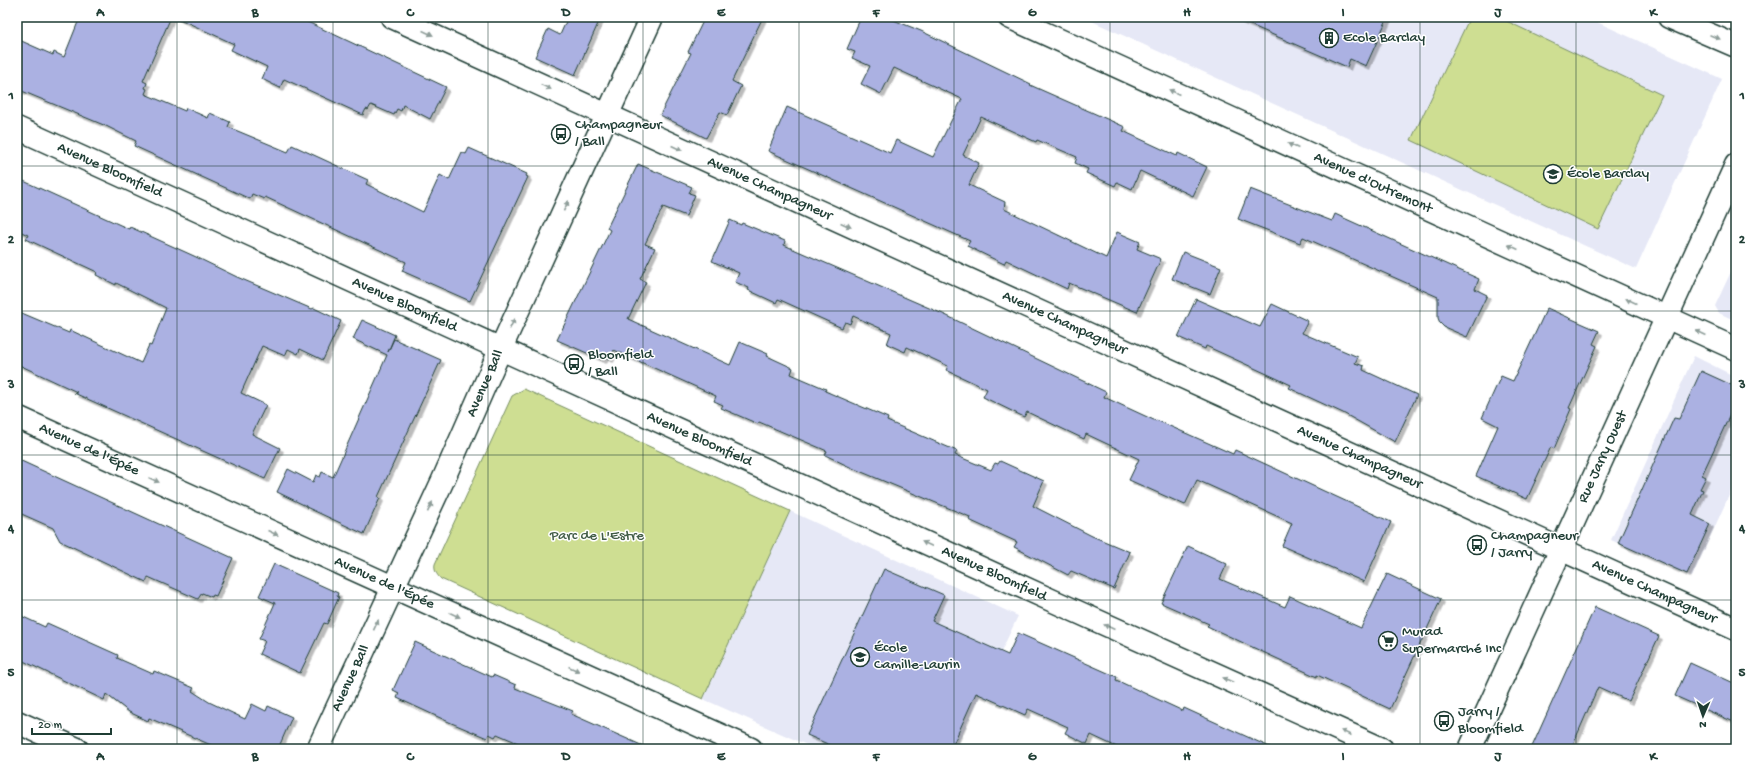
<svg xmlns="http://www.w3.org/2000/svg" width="1753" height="766" viewBox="0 0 1753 766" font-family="'Gochi Hand',sans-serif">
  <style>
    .built { fill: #e6e8f6 }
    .green { fill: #cede92; stroke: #768e63 }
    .building { fill: #abb1e2; stroke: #1f3d34; filter: url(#shadow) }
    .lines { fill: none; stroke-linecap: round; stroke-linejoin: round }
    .minor-casing { stroke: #1f3d34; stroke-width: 25 }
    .tertiary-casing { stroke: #1f3d34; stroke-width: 25 }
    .secondary-casing { stroke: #1f3d34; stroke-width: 25 }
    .minor { stroke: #fff; stroke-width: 22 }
    .tertiary { stroke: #fff; stroke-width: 22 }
    .secondary { stroke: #fff; stroke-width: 22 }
    .oneway { fill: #8f9e9a }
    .grid { fill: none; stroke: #1f3d34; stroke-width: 1; stroke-opacity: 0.55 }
    .labels { text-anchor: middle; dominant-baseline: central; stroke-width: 3; stroke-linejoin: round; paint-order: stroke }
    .poi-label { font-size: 15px; fill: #1f3d34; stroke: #fff; text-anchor: start }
    .street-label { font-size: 15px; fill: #1f3d34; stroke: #fff }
    .park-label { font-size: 15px; fill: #425d47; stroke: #fff }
    .neatline { fill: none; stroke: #1f3d34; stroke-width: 1.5 }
    .grid-label { font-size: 13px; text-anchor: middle; font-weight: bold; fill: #1f3d34 }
  </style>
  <defs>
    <filter id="shadow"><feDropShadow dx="3.5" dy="3.5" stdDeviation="0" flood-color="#0004"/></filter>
  </defs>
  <rect width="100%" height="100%" fill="#fff"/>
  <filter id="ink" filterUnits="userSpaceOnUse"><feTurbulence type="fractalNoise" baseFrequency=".025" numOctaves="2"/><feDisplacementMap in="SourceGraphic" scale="8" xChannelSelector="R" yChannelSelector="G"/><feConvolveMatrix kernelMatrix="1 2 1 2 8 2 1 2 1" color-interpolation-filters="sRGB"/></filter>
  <g filter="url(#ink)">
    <g class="built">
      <polygon points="1083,17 1586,17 1722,79 1636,269"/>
      <polygon points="1736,261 1736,321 1719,313 1715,306"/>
      <polygon points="1694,356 1736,377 1736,480 1692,577 1611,540"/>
      <polygon points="790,511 1018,616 955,749 816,749 703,699"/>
    </g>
    <g class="green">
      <polygon points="1470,17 1498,17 1662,95 1598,229 1411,140"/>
      <path d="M524,389L790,511L703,699L441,579C436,574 434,570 435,564L512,396Z"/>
    </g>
    <g class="building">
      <polygon points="80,17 171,17 143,81 147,83 145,88 147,89 145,94 185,111 186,108 208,118 210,113 230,122 228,127 288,152 292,145 368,180 366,184 423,212 440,175 449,180 462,152 466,154 469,148 527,174 526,176 528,177 470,301 402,271 406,262 265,197 264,199 252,194 250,199 134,146 136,141 106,126 17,89 17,39 53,55 54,52 64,57"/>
      <polygon points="175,17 297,17 446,87 430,119 403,105 401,111 397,109 394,115 371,105 368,110 366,109 363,115 284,79 280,88 262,79 267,67 231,50 234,44"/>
      <polygon points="568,17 601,17 575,75 535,57 548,29 560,35"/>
      <polygon points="705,17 763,17 732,81 741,86 727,115 720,112 706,138 660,115 691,53 688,52"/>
      <polygon points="861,17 886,17 921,31 1031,84 1030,85 1125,127 1123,131 1177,156 1178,153 1207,167 1193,196 1140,171 1132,189 1117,182 1115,186 1086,173 1088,169 1075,163 1077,157 1037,140 1036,142 981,117 963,155 979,163 969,185 1005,202 1004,209 1106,258 1117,232 1140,242 1137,249 1161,259 1137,312 1069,283 1067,289 1006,260 1004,264 967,246 970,241 768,151 787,107 890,153 896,140 933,157 962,99 894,68 881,94 861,84 870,66 852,58 855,52 847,49"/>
      <polygon points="1232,17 1388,17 1366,66 1350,59 1347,67"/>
      <polygon points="638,164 692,187 689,193 695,195 686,216 663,207 645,244 655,248 640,279 646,282 628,319 730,365 740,342 768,354 767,356 793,368 791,374 826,389 825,391 888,418 887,421 957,451 955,455 991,470 995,463 998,464 1000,461 1044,481 1033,506 1092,536 1130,552 1114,589 1071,571 1068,575 1014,547 1017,542 969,520 970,517 852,468 825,455 827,451 759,422 758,424 721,408 723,405 714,401 716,396 614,350 610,359 605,357 603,360 557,340 610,230 607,228"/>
      <polygon points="17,178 129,229 130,227 194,256 237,277 312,309 314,308 341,321 323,360 300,349 298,354 288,349 285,356 262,346 241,393 266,405 252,434 280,448 265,479 74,393 77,392 17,364 17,311 69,333 70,330 141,363 149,345 151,346 166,308 116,283 116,285 96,275 97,272 26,239 28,235 17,230"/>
      <polygon points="1250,189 1332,221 1335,214 1479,279 1475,289 1487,295 1467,337 1444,327 1440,323 1438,318 1438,297 1303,237 1300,243 1238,219"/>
      <polygon points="730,220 741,225 742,223 785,241 784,245 943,314 1106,392 1104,397 1156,421 1156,420 1233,454 1235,450 1391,522 1364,582 1282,546 1292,523 1197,480 1185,505 1129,480 1139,459 1086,434 1084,439 1027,412 1024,417 983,397 987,389 946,370 948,366 907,347 905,352 887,344 891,333 853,316 850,324 845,322 842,328 778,299 776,303 748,290 749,288 735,282 739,273 712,261"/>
      <polygon points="1183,252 1221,267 1210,294 1172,279"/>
      <polygon points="1196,299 1260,327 1272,304 1308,321 1302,333 1358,357 1355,363 1364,366 1363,370 1417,395 1395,442 1343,413 1289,388 1291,385 1206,346 1205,349 1178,337"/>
      <polygon points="1547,308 1599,331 1593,344 1597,346 1569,408 1571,409 1554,449 1551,447 1550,449 1527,499 1476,476 1498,426 1482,418 1501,376 1513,381"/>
      <polygon points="362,320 395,335 388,352 394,339 441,360 378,497 380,498 364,534 306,507 306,506 277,492 288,469 313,482 316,475 320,477 322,472 333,477 387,355 353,339"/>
      <polygon points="1701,371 1736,387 1736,402 1702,475 1706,477 1700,489 1703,490 1692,515 1710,524 1687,574 1618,543 1674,418 1679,419"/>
      <polygon points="17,459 233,558 216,596 213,595 212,597 202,593 198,599 148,577 146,582 60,541 53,528 17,512"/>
      <polygon points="1188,546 1227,564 1220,579 1285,607 1290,596 1361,628 1387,574 1441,599 1390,709 1317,675 1317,677 1265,653 1207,626 1209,624 1161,603"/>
      <polygon points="274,564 338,593 337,596 339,597 327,624 324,623 300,673 259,654 265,641 259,639 275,603 259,596"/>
      <polygon points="884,569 944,595 932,621 1008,655 1018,633 1117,677 1116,680 1183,711 1184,708 1274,749 1121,749 1091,735 1087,744 1065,733 1068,727 1028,709 1025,715 976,693 951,749 839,749 807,735"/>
      <polygon points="1595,607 1659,636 1629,701 1598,687 1571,749 1531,749"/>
      <polygon points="17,614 45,627 47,623 118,655 117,658 153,674 154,671 194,688 192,691 209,702 245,719 252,704 266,711 268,706 292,717 278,749 220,749 149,718 148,721 129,712 106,694 104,700 17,658"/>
      <polygon points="415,642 492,677 493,675 516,685 515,688 573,711 571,714 650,749 532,749 497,734 495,737 489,734 487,738 449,722 397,698 399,693 393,690"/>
      <polygon points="1690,663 1736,684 1736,723 1675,696"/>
    </g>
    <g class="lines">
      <g class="minor-casing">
        <g id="minor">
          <path id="s1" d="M392,17L1736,629"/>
          <path id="s2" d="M1009,17L1736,349"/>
          <polyline points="1669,17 1736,46"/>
          <path id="s3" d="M17,128L1051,600L1382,749"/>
          <path id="s4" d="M17,417L751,749"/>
          <path id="s5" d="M318,749L443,480L501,348L652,17"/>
        </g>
      </g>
      <g class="tertiary-casing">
        <polyline id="tertiary" points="17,722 77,749"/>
      </g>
      <g class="secondary-casing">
        <g id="secondary">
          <path id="s6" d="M1470,749L1736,165"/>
        </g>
      </g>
      <use href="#minor" class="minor"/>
      <use href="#tertiary" class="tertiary"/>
      <use href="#secondary" class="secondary"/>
    </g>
    <defs><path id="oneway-solid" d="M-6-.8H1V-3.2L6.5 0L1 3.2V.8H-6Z"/></defs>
    <g class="oneway">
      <use href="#oneway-solid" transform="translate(428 33) rotate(24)"/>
      <use href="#oneway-solid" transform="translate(1715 37) rotate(23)"/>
      <use href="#oneway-solid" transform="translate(546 87) rotate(25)"/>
      <use href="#oneway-solid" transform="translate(1174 92) rotate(-155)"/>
      <use href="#oneway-solid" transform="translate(1293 146) rotate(-155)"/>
      <use href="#oneway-solid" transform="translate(677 148) rotate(25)"/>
      <use href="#oneway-solid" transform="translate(566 206) rotate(-65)"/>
      <use href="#oneway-solid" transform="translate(846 225) rotate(24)"/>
      <use href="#oneway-solid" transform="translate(1513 247) rotate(-155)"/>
      <use href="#oneway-solid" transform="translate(1631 301) rotate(-156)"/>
      <use href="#oneway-solid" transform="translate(512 324) rotate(-65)"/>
      <use href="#oneway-solid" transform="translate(1701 333) rotate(-155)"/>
      <use href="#oneway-solid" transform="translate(154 480) rotate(24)"/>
      <use href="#oneway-solid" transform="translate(430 507) rotate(-65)"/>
      <use href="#oneway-solid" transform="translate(273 533) rotate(24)"/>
      <use href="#oneway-solid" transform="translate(927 544) rotate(-156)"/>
      <use href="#oneway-solid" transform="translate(455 615) rotate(24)"/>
      <use href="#oneway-solid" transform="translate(376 625) rotate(-65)"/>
      <use href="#oneway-solid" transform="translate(1109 627) rotate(-156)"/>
      <use href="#oneway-solid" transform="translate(574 669) rotate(24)"/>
      <use href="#oneway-solid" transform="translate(1228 680) rotate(-156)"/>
      <use href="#oneway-solid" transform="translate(1346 733) rotate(-156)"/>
    </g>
  </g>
  <path class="grid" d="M177,17V749M333,17V749M488,17V749M643,17V749M799,17V749M954,17V749M1110,17V749M1265,17V749M1420,17V749M1576,17V749M17,166H1736M17,311H1736M17,455H1736M17,600H1736"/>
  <defs>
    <g id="building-ring" transform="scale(1)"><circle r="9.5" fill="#fff" stroke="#1f3d34" stroke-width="1.5"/><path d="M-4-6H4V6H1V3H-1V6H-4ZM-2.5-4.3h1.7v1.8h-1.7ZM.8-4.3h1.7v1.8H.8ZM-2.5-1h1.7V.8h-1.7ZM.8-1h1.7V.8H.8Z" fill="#1f3d34"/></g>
    <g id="bus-ring" transform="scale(1)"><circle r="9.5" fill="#fff" stroke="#1f3d34" stroke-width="1.5"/><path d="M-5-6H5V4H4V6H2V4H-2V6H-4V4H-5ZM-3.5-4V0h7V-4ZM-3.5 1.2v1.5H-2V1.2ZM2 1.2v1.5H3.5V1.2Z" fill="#1f3d34"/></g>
    <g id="school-ring" transform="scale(1)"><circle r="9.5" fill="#fff" stroke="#1f3d34" stroke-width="1.5"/><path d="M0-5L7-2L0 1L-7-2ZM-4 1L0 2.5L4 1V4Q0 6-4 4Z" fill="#1f3d34"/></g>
    <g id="supermarket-ring" transform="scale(1)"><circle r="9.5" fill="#fff" stroke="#1f3d34" stroke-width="1.5"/><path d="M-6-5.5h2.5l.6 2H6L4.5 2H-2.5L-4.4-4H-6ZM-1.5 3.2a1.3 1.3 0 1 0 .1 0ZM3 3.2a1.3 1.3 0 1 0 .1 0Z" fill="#1f3d34"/></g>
  </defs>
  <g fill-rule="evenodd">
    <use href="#building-ring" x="1329" y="38"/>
    <use href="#bus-ring" x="561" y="134"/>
    <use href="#school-ring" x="1553" y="174"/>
    <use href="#bus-ring" x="574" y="364"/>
    <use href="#bus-ring" x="1477" y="545"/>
    <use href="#supermarket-ring" x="1388" y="641"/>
    <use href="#school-ring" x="860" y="657"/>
    <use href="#bus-ring" x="1444" y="721"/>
  </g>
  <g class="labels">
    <g class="poi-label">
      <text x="1343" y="38">Ecole Barclay</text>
      <text x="575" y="125">Champagneur<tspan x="575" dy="17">/ Ball</tspan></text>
      <text x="1567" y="174">École Barclay</text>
      <text x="588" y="355">Bloomfield<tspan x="588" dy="17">/ Ball</tspan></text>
      <text x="1491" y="536">Champagneur<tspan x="1491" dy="17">/ Jarry</tspan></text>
      <text x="1402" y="632">Murad<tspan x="1402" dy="17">Supermarché Inc</tspan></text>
      <text x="874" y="648">École<tspan x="874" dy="17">Camille-Laurin</tspan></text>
      <text x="1458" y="712">Jarry /<tspan x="1458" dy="17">Bloomfield</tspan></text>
    </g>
    <g class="street-label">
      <text stroke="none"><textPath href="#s3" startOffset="102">Avenue Bloomfield</textPath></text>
      <text stroke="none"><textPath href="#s2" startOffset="400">Avenue d'Outremont</textPath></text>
      <text stroke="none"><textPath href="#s1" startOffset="415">Avenue Champagneur</textPath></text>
      <text stroke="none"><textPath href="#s3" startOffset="426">Avenue Bloomfield</textPath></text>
      <text stroke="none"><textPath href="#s1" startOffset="739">Avenue Champagneur</textPath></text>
      <text stroke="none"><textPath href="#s5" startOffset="402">Avenue Ball</textPath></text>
      <text stroke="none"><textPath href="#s3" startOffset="750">Avenue Bloomfield</textPath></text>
      <text stroke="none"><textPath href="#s4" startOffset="79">Avenue de l'Épée</textPath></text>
      <text stroke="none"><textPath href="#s6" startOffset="321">Rue Jarry Ouest</textPath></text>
      <text stroke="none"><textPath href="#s1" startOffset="1063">Avenue Champagneur</textPath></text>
      <text stroke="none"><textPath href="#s3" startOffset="1074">Avenue Bloomfield</textPath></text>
      <text stroke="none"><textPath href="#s4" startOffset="403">Avenue de l'Épée</textPath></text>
      <text stroke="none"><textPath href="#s1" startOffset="1387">Avenue Champagneur</textPath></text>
      <text stroke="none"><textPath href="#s5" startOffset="78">Avenue Ball</textPath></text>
    </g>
    <g class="park-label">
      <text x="597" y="536">Parc de L'Estre</text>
    </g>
  </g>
  <rect width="1753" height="766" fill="none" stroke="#fff" stroke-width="44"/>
  <g transform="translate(1703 716) rotate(182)" stroke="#ffffff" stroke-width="3" paint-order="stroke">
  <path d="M0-3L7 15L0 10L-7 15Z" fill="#1f3d34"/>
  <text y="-6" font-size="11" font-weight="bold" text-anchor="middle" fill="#1f3d34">N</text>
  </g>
  <path d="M32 728v6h79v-6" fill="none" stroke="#1f3d34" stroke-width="2"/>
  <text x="38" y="728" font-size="12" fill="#1f3d34" stroke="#ffffff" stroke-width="3" paint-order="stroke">20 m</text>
  <rect x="22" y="22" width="1709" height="722" class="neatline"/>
  <g class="grid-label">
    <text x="100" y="16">A</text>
    <text x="255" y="16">B</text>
    <text x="410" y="16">C</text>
    <text x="566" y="16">D</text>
    <text x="721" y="16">E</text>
    <text x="876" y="16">F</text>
    <text x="1032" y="16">G</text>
    <text x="1187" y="16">H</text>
    <text x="1343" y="16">I</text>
    <text x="1498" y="16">J</text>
    <text x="1653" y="16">K</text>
    <text x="11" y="99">1</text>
    <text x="1742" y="99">1</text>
    <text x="11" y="243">2</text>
    <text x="1742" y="243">2</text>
    <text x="11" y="388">3</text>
    <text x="1742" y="388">3</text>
    <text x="11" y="532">4</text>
    <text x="1742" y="532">4</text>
    <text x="11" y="676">5</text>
    <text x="1742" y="676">5</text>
    <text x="100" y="760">A</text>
    <text x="255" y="760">B</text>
    <text x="410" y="760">C</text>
    <text x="566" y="760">D</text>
    <text x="721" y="760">E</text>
    <text x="876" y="760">F</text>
    <text x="1032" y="760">G</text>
    <text x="1187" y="760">H</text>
    <text x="1343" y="760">I</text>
    <text x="1498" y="760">J</text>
    <text x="1653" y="760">K</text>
  </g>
</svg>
